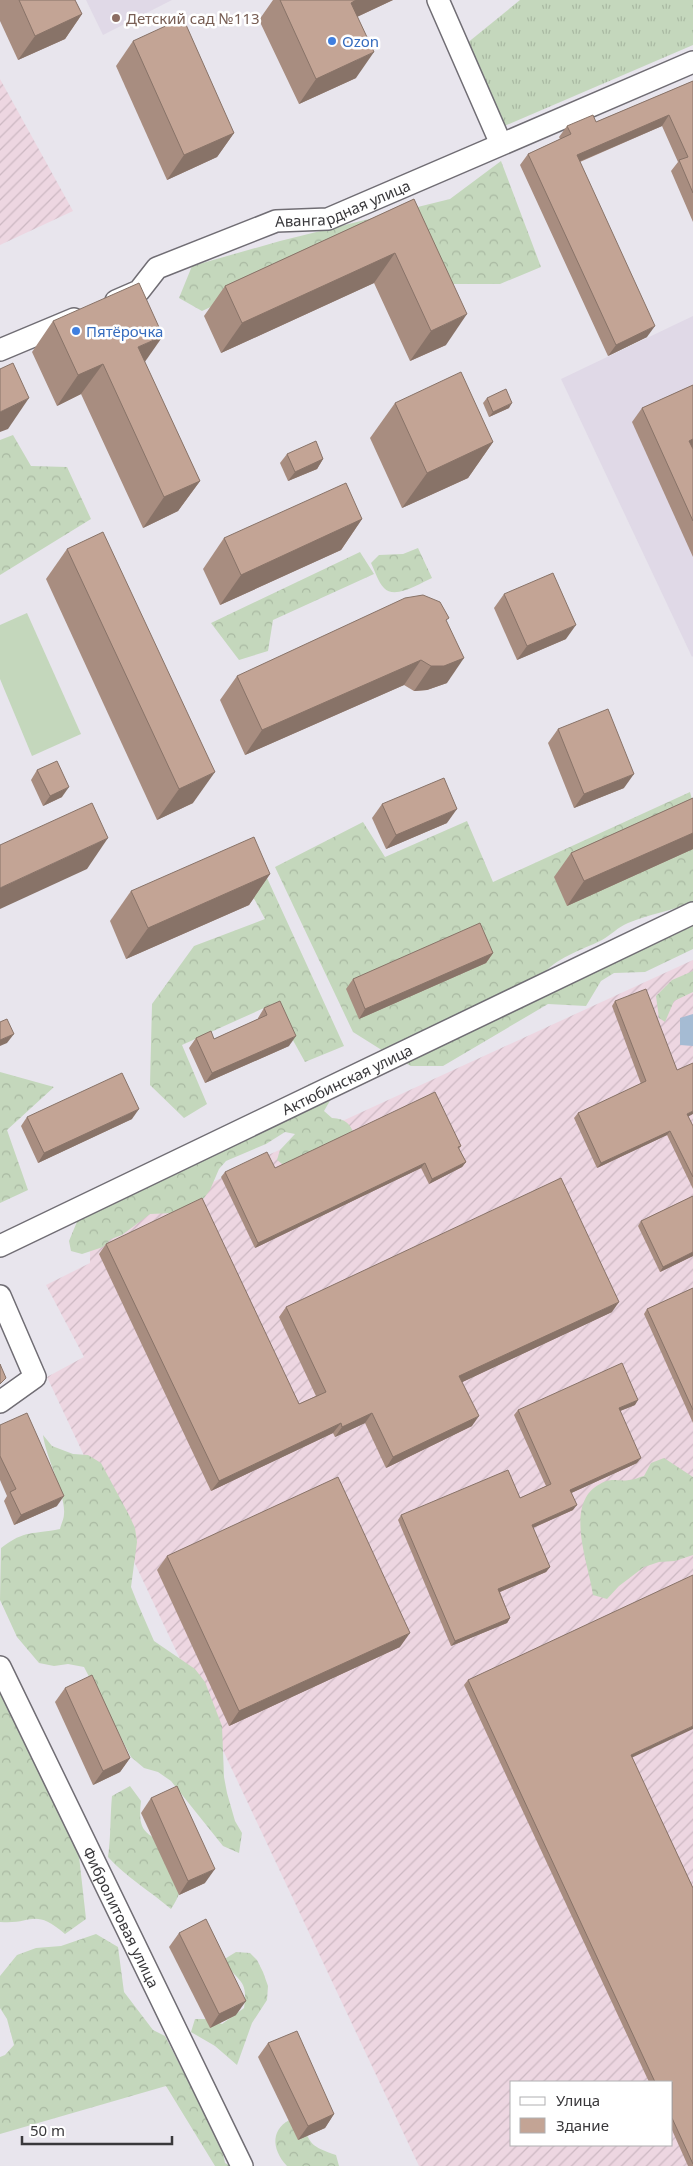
<svg xmlns="http://www.w3.org/2000/svg" width="693" height="2166" viewBox="0 0 693 2166" font-family="'Noto Sans',sans-serif">
  <style>
    .industrial { fill: url(#industrial-furrows); fill-rule: evenodd }
    .built { fill: #e0d9e7 }
    .grass { fill: url(#grass-tufts) }
    .forest { fill: url(#forest-crowns) }
    .garden { fill: #c4d7bc }
    .water { fill: #a5bbd3 }
    .lines { fill: none; stroke-linecap: round; stroke-linejoin: round }
    .minor-casing { stroke: #706d74; stroke-width: 24 }
    .minor { stroke: #fff; stroke-width: 21 }
    .wall { fill: #a88d80 }
    .shaded-wall { fill: #887368 }
    .building { fill: #c3a495; stroke: #887368 }
    .education-dot { fill: #8d6e63; stroke: #fff; stroke-width: 2 }
    .shop-dot { fill: #3f7fe0; stroke: #fff; stroke-width: 2 }
    .labels { text-anchor: middle; dominant-baseline: central; stroke-width: 5; stroke-linejoin: round; paint-order: stroke }
    .education-label { font-size: 15px; fill: #785e54; stroke: #fff; text-anchor: start }
    .shop-label { font-size: 15px; fill: #366cbe; stroke: #fff; text-anchor: start }
    .street-label { font-size: 15px; fill: #39383b; stroke: #fff }
  </style>
  <defs>
    <pattern id="industrial-furrows" width="10" height="10" patternUnits="userSpaceOnUse" patternTransform="scale(1.25)"><rect width="10" height="10" fill="#edd6e1"/><path d="M-1 1l2-2M0 10L10 0M9 11l2-2" fill="none" stroke="#ccb8c2"/></pattern>
    <pattern id="grass-tufts" width="24" height="20" patternUnits="userSpaceOnUse" patternTransform="scale(1.25)"><rect width="24" height="20" fill="#c4d7bc"/><path d="M3 7l-1-3M5 7V3M7 7l1-3M15 17l-1-3M17 17v-4M19 17l1-3" fill="none" stroke="#a9b9a2"/></pattern>
    <pattern id="forest-crowns" width="20" height="18" patternUnits="userSpaceOnUse" patternTransform="scale(1.25)"><rect width="20" height="18" fill="#c4d7bc"/><path d="M2 6a3 3 0 1 1 6 0M12 15a3 3 0 1 1 6 0" fill="none" stroke="#a9b9a2"/></pattern>
  </defs>
  <rect width="100%" height="100%" fill="#e8e5ed"/>
  <g class="industrial">
    <polygon points="0,79 73,211 0,245"/>
    <path d="M693,960V2166H419L47,1377L84,1357L46,1285L90,1263V1242L264,1157ZM512,2082H672V2145H512Z"/>
  </g>
  <g class="built">
    <polygon points="86,0 172,0 103,35"/>
    <polygon points="693,316 693,656 692,657 561,379"/>
  </g>
  <polygon class="grass" points="520,0 693,0 693,45 502,127 466,44"/>
  <g class="forest">
    <polygon points="501,161 541,267 500,284 448,284 402,218 202,311 179,298 192,266 280,241 450,199"/>
    <polygon points="13,435 31,466 67,467 91,519 0,575 0,440"/>
    <path d="M418,548L432,578C420,583 395,600 384,588C378,582 375,571 371,563L379,555L403,554Z"/>
    <polygon points="360,552 374,574 273,620 268,651 239,660 211,623"/>
    <path d="M690,792L693,803V902C672,911 649,914 628,923C618,927 611,935 602,940C580,951 556,957 541,977L567,983L659,942L693,921V949L645,972L614,973L601,981L586,1006L548,1004L443,1066H411L388,1054L353,1032L275,867L363,822L385,857L467,821L493,882Z"/>
    <polygon points="251,843 344,1046 305,1062 273,1004 182,1045 207,1104 184,1118 150,1085 152,1004 194,946 265,919 230,854"/>
    <polygon points="693,971 693,992 674,1001 665,1022 659,1018 656,996 672,980"/>
    <polygon points="0,1072 54,1087 7,1130 28,1190 0,1203"/>
    <path d="M320,1080L330,1082L335,1092L324,1111L332,1118C346,1119 351,1124 355,1137L286,1167L277,1160L280,1150L295,1134L285,1132L266,1144L226,1161L219,1169L210,1190L204,1198L195,1205L174,1213L150,1214L122,1235L111,1239L103,1247L82,1254L71,1251L69,1241L81,1212L151,1162L214,1134L302,1092L309,1084Z"/>
    <path d="M43,1435L52,1446L73,1454L88,1455L101,1463L129,1515L135,1528L137,1542L131,1587L137,1602L154,1641L195,1669L205,1682L222,1726L224,1777L227,1793L235,1821L242,1833L239,1853L223,1846L171,1781L158,1772L144,1768L131,1757L84,1667L68,1664L54,1666L39,1663L17,1637L0,1600L1,1548C26,1529 32,1535 60,1529C61,1524 64,1519 64,1514C66,1495 46,1458 43,1435Z"/>
    <path d="M664,1458L693,1477V1555L675,1561L659,1562L644,1567L619,1586L607,1599L593,1595C589,1565 563,1503 600,1484C612,1477 617,1482 629,1480C634,1480 639,1477 644,1476L651,1463Z"/>
    <path d="M0,1655L73,1836L79,1856L86,1919L65,1934C33,1907 33,1925 0,1922Z"/>
    <path d="M130,1786L141,1801C138,1827 142,1834 166,1843C177,1870 190,1882 171,1909C150,1891 126,1877 108,1857C111,1837 110,1817 112,1796Z"/>
    <polygon points="96,1934 118,1947 124,1992 153,2030 165,2036 222,2147 225,2163 231,2166 215,2166 166,2086 0,2134 0,2057 5,2055 14,2045 7,2019 0,2008 0,1976 17,1955 36,1948 61,1946"/>
    <path d="M236,1952L250,1953L257,1960L263,1972L268,1986L267,2000L252,2023L237,2065L215,2046L191,2032L195,2019H210L222,2024L244,2008C249,1977 236,1982 223,1960Z"/>
    <path d="M294,2118L301,2121C311,2145 310,2146 336,2155L339,2166H287C271,2149 270,2127 294,2118Z"/>
  </g>
  <polygon class="garden" points="27,613 81,734 32,756 0,679 0,625"/>
  <polygon class="water" points="693,1014 693,1046 680,1045 680,1018"/>
  <g class="lines">
    <g class="minor-casing">
      <g id="minor">
        <polyline points="438,0 501,144"/>
        <path id="s1" d="M116,301L139,291L157,268L276,221L328,219L693,62"/>
        <polyline points="0,350 74,319"/>
        <path id="s2" d="M0,1246L693,913"/>
        <polyline points="0,1296 35,1377 0,1402"/>
        <path id="s3" d="M0,1667L242,2166"/>
      </g>
    </g>
    <use href="#minor" class="minor"/>
  </g>
  <g class="wall">
    <polygon points="0,0 75,0 82,14 65,39 18,60 0,21"/>
    <polygon points="273,0 393,0 357,17 356,78 299,104 259,20"/>
    <polygon points="133,41 234,133 217,157 167,180 116,66"/>
    <polygon points="693,81 693,222 671,171 678,162 662,126 580,162 647,337 608,356 520,165 528,154 560,139 559,137 567,126 596,122"/>
    <polygon points="414,199 446,345 410,361 374,283 221,353 204,316 225,286"/>
    <polygon points="53,321 144,362 200,481 178,511 143,528 81,394 57,406 32,352"/>
    <polygon points="693,385 693,557 632,422 642,408"/>
    <polygon points="487,398 509,408 489,417 483,403"/>
    <polygon points="395,403 493,442 468,478 402,508 370,438"/>
    <polygon points="287,454 323,459 317,469 288,481 280,463"/>
    <polygon points="362,519 341,550 220,605 203,569 224,538"/>
    <polygon points="67,549 193,803 157,820 46,579"/>
    <polygon points="504,594 566,639 517,660 494,608"/>
    <polygon points="447,621 447,683 427,690 414,691 404,685 245,755 220,700 237,676"/>
    <polygon points="558,729 624,788 574,808 548,743"/>
    <polygon points="37,770 62,797 43,806 31,780"/>
    <polygon points="693,798 693,849 567,906 554,877 571,853"/>
    <polygon points="382,804 447,823 386,849 372,818"/>
    <polygon points="270,874 249,905 126,959 110,921 131,891"/>
    <polygon points="493,953 486,963 359,1019 346,989 353,979"/>
    <polygon points="615,1001 688,1116 693,1126 693,1189 667,1135 597,1168 574,1118 578,1113 641,1084 612,1006"/>
    <polygon points="264,1008 289,1046 205,1083 189,1048 196,1038 214,1039 258,1019 258,1018"/>
    <polygon points="27,1117 132,1119 38,1163 21,1126"/>
    <polygon points="461,1146 459,1149 466,1162 462,1167 429,1184 421,1168 255,1248 221,1177 225,1172 275,1168"/>
    <polygon points="693,1196 693,1256 660,1272 638,1226 641,1221"/>
    <polygon points="106,1244 299,1404 316,1396 279,1317 286,1307 612,1312 462,1382 472,1426 386,1468 365,1423 335,1437 333,1433 211,1491 99,1254"/>
    <polygon points="693,1288 693,1423 644,1314 647,1309"/>
    <polygon points="635,1405 620,1411 637,1463 571,1493 573,1510 533,1528 550,1567 546,1572 500,1592 510,1618 507,1623 451,1646 398,1520 401,1515 520,1498 546,1486 514,1415 518,1410"/>
    <polygon points="0,1425 57,1506 14,1525 4,1501 7,1496 0,1480"/>
    <polygon points="167,1556 400,1647 229,1726 157,1570"/>
    <polygon points="468,1680 632,1758 693,1888 693,2166 688,2166 672,2130 672,2082 649,2082 464,1685"/>
    <polygon points="65,1688 130,1758 120,1772 93,1785 55,1702"/>
    <polygon points="151,1798 205,1883 179,1895 141,1813"/>
    <polygon points="179,1933 236,2015 210,2028 169,1947"/>
    <polygon points="268,2043 334,2114 325,2128 298,2140 258,2057"/>
  </g>
  <g class="shaded-wall">
    <polygon points="356,0 393,0 333,28 351,3"/>
    <polygon points="82,14 65,39 18,60 35,36"/>
    <polygon points="374,52 356,78 299,104 316,79"/>
    <polygon points="669,115 662,126 569,166 577,155"/>
    <polygon points="234,133 217,157 167,180 184,155"/>
    <polygon points="395,253 374,283 221,353 242,323"/>
    <polygon points="467,314 446,345 410,361 431,331"/>
    <polygon points="655,326 647,337 608,356 616,345"/>
    <polygon points="163,336 142,366 138,347"/>
    <polygon points="103,364 81,394 57,406 78,375"/>
    <polygon points="29,398 8,429 0,432 0,412"/>
    <polygon points="512,403 509,408 489,417 493,412"/>
    <polygon points="693,439 693,449 689,441"/>
    <polygon points="493,442 468,478 402,508 427,473"/>
    <polygon points="323,459 317,469 288,481 295,472"/>
    <polygon points="200,481 178,511 143,528 164,497"/>
    <polygon points="362,519 341,550 220,605 241,575"/>
    <polygon points="576,625 566,639 517,660 527,646"/>
    <polygon points="464,658 447,683 427,690 414,691 431,666"/>
    <polygon points="421,660 404,685 245,755 262,730"/>
    <polygon points="215,772 193,803 157,820 179,789"/>
    <polygon points="634,774 624,788 574,808 584,794"/>
    <polygon points="69,787 62,797 43,806 50,796"/>
    <polygon points="457,809 447,823 386,849 396,835"/>
    <polygon points="693,833 693,849 567,906 584,881"/>
    <polygon points="108,838 87,869 0,909 0,888"/>
    <polygon points="270,874 249,905 126,959 148,928"/>
    <polygon points="493,953 486,963 359,1019 365,1009"/>
    <polygon points="14,1034 7,1043 0,1046 0,1040"/>
    <polygon points="296,1036 289,1046 205,1083 212,1073"/>
    <polygon points="139,1109 132,1119 38,1163 44,1153"/>
    <polygon points="693,1111 693,1114 684,1119 687,1114"/>
    <polygon points="670,1131 667,1135 597,1168 601,1163"/>
    <polygon points="466,1162 462,1167 429,1184 432,1179"/>
    <polygon points="425,1163 421,1168 255,1248 258,1243"/>
    <polygon points="693,1252 693,1256 660,1272 663,1267"/>
    <polygon points="619,1302 612,1312 452,1387 459,1376"/>
    <polygon points="638,1400 635,1405 615,1413 619,1408"/>
    <polygon points="372,1413 365,1423 335,1437 342,1427"/>
    <polygon points="479,1416 472,1426 386,1468 393,1457"/>
    <polygon points="341,1423 333,1433 211,1491 219,1481"/>
    <polygon points="641,1458 637,1463 567,1495 570,1490"/>
    <polygon points="64,1496 57,1506 14,1525 21,1515"/>
    <polygon points="577,1505 573,1510 528,1530 532,1525"/>
    <polygon points="550,1567 546,1572 495,1594 498,1589"/>
    <polygon points="510,1618 507,1623 451,1646 455,1641"/>
    <polygon points="410,1633 400,1647 229,1726 239,1711"/>
    <polygon points="693,1726 693,1729 627,1760 631,1755"/>
    <polygon points="130,1758 120,1772 93,1785 103,1771"/>
    <polygon points="215,1869 205,1883 179,1895 188,1881"/>
    <polygon points="246,2001 236,2015 210,2028 219,2014"/>
    <polygon points="334,2114 325,2128 298,2140 308,2126"/>
  </g>
  <g class="building">
    <polygon points="19,0 75,0 82,14 35,36"/>
    <polygon points="280,0 356,0 351,3 374,52 316,79"/>
    <polygon points="183,18 234,133 184,155 133,41"/>
    <polygon points="693,81 693,193 679,160 688,157 669,115 577,155 655,326 616,345 528,154 571,134 567,126 593,115 596,122"/>
    <polygon points="414,199 467,314 431,331 395,253 242,323 225,286"/>
    <polygon points="139,283 163,336 138,347 200,481 164,497 103,364 78,375 53,321"/>
    <polygon points="13,363 29,398 0,412 0,369"/>
    <polygon points="461,372 493,442 427,473 395,403"/>
    <polygon points="693,385 693,439 689,441 693,449 693,521 642,408"/>
    <polygon points="506,389 512,403 493,412 487,398"/>
    <polygon points="316,441 323,459 295,472 287,454"/>
    <polygon points="346,483 362,519 241,575 224,538"/>
    <polygon points="103,532 215,772 179,789 67,549"/>
    <polygon points="553,573 576,625 527,646 504,594"/>
    <polygon points="423,595 440,602 449,618 446,620 464,658 444,666 431,666 421,660 262,730 237,676 405,598"/>
    <polygon points="608,709 634,774 584,794 558,729"/>
    <polygon points="57,761 69,787 50,796 37,770"/>
    <polygon points="444,778 457,809 396,835 382,804"/>
    <polygon points="693,798 693,833 584,881 571,853"/>
    <polygon points="92,803 108,838 0,888 0,845"/>
    <polygon points="254,837 270,874 148,928 131,891"/>
    <polygon points="480,923 493,953 365,1009 353,979"/>
    <polygon points="646,989 677,1070 693,1063 693,1111 687,1114 693,1126 693,1177 670,1131 601,1163 578,1113 646,1081 615,1001"/>
    <polygon points="280,1001 296,1036 212,1073 196,1038 211,1031 214,1039 267,1015 264,1008"/>
    <polygon points="7,1019 14,1034 0,1040 0,1022"/>
    <polygon points="122,1073 139,1109 44,1153 27,1117"/>
    <polygon points="435,1092 461,1146 458,1147 466,1162 432,1179 425,1163 258,1243 225,1172 267,1152 275,1168"/>
    <polygon points="561,1178 619,1302 459,1376 479,1416 393,1457 372,1413 342,1427 341,1423 219,1481 106,1244 202,1198 299,1404 326,1392 286,1307"/>
    <polygon points="693,1196 693,1252 663,1267 641,1221"/>
    <polygon points="693,1288 693,1410 647,1309"/>
    <polygon points="622,1363 638,1400 619,1408 641,1458 570,1490 577,1505 532,1525 550,1567 498,1589 510,1618 455,1641 401,1515 508,1470 520,1498 551,1484 518,1410"/>
    <polygon points="0,1364 6,1378 0,1384"/>
    <polygon points="27,1413 64,1496 21,1515 10,1492 16,1489 0,1456 0,1425"/>
    <polygon points="338,1477 410,1633 239,1711 167,1556"/>
    <polygon points="693,1575 693,1726 631,1755 693,1888 693,2164 672,2118 672,2082 655,2082 468,1680"/>
    <polygon points="92,1675 130,1758 103,1771 65,1688"/>
    <polygon points="177,1786 215,1869 188,1881 151,1798"/>
    <polygon points="206,1919 246,2001 219,2014 179,1933"/>
    <polygon points="297,2031 334,2114 308,2126 268,2043"/>
  </g>
  <circle class="education-dot" cx="116" cy="18" r="5"/>
  <g class="shop-dot">
    <circle cx="332" cy="41" r="5"/>
    <circle cx="76" cy="331" r="5"/>
  </g>
  <g class="labels">
    <g class="education-label">
      <text x="126" y="18">Детский сад №113</text>
    </g>
    <g class="shop-label">
      <text x="342" y="41">Ozon</text>
      <text x="86" y="331">Пятёрочка</text>
    </g>
    <g class="street-label">
      <text stroke="none"><textPath href="#s1" startOffset="252">Авангардная улица</textPath></text>
      <text stroke="none"><textPath href="#s2" startOffset="385">Актюбинская улица</textPath></text>
      <text stroke="none"><textPath href="#s3" startOffset="278">Фибролитовая улица</textPath></text>
    </g>
  </g>
  <rect x="510" y="2081" width="162" height="65" fill="#ffffff" stroke="#b0afb1"/>
  <rect x="520" y="2097" width="25" height="8" fill="#ffffff" stroke="#b0afb1"/>
  <text x="556" y="2106" font-size="15" fill="#39383b">Улица</text>
  <rect x="520" y="2118" width="25" height="15" fill="#c3a495" stroke="#b0afb1"/>
  <text x="556" y="2131" font-size="15" fill="#39383b">Здание</text>
  <path d="M22 2136v8h150v-8" fill="none" stroke="#39383b" stroke-width="2.5"/>
  <text x="30" y="2136" font-size="15" fill="#39383b" stroke="#ffffff" stroke-width="4" paint-order="stroke">50 m</text>
</svg>
